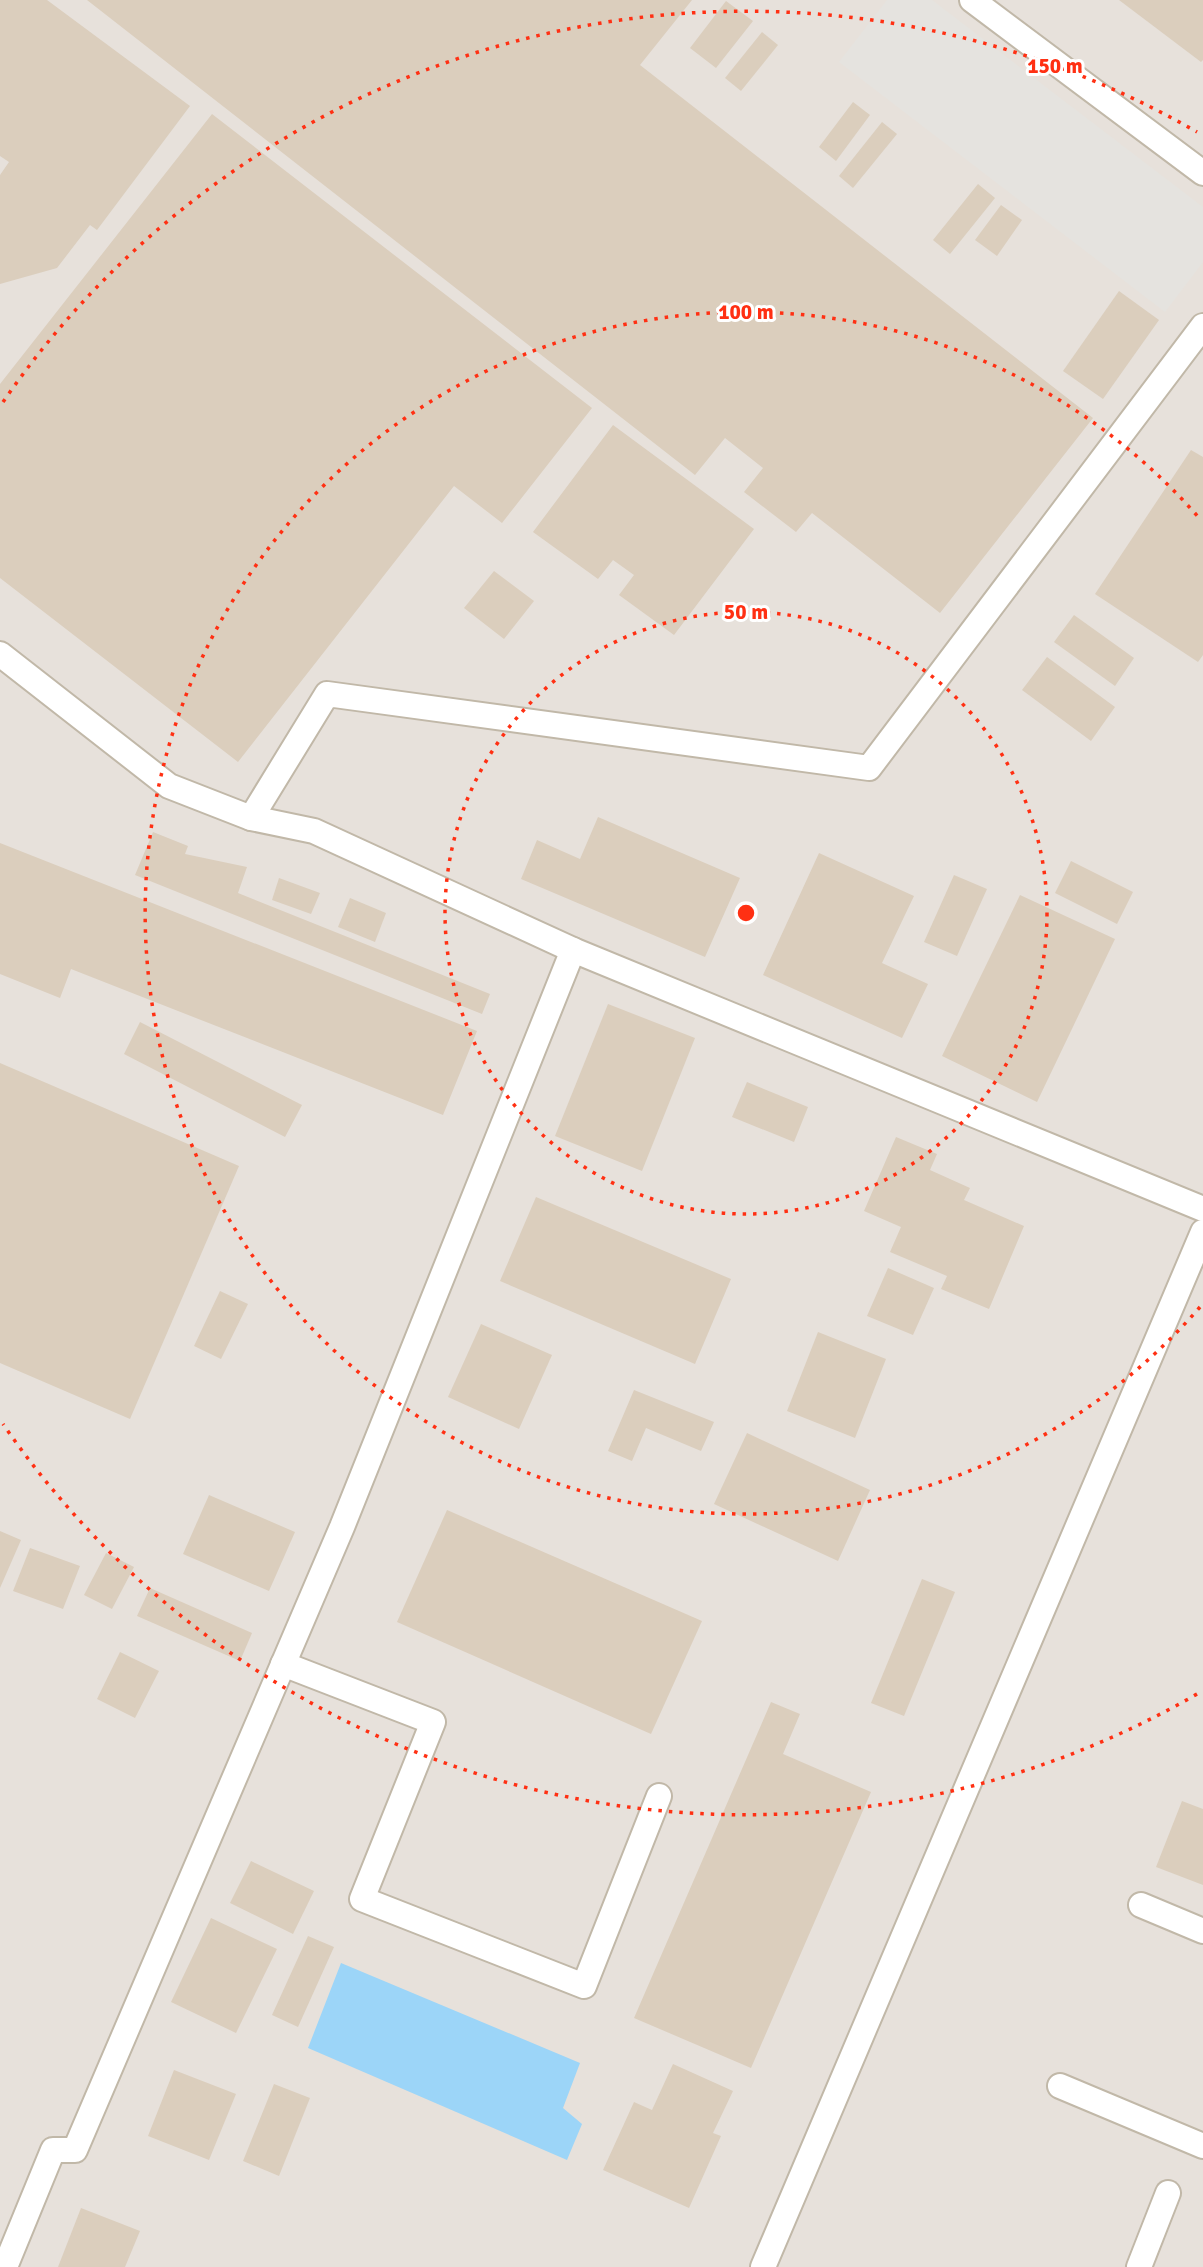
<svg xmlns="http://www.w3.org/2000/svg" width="1203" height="2267" viewBox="0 0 1203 2267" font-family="Signika,sans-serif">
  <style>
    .industrial { fill: #e7e1db }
    .parking { fill: #e5e3df }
    .water { fill: #9cd5f8 }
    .building { fill: #dbcebd }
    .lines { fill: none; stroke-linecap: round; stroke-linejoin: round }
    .lane-casing { stroke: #c1b8a8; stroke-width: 28 }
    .lane { stroke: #fff; stroke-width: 24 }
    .ring { fill: none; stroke: #ff3013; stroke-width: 3.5; stroke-dasharray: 3.5 7 }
    .centre { fill: #ff3013; stroke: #fff; stroke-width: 3.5 }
    .ring-label { font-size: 21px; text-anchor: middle; font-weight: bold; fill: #ff3013; stroke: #fff; stroke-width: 6; stroke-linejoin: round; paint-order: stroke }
  </style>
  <rect width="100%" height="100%" fill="#f5f0e6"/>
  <rect class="industrial" x="0" y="0" width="1203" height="2267"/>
  <polygon class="parking" points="887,0 932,0 1203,207 1203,262 1165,312 839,62"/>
  <polygon class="water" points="341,1963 580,2063 563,2108 582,2124 567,2160 308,2048"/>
  <g class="building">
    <polygon points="0,0 47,0 190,106 97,230 90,225 57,268 0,284 0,175 9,162 0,156"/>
    <polygon points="87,0 692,0 640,65 1093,418 940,613 812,513 796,532 744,492 763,468 725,438 695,475"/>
    <polygon points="1119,0 1203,0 1203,60 1201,62"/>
    <polygon points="726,1 753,21 716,68 690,48"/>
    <polygon points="762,32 778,45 741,91 725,78"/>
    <polygon points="853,102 870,115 836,161 819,147"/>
    <polygon points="212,114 592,408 502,523 454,486 238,762 0,578 0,384"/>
    <polygon points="882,122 897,134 853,188 839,176"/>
    <polygon points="978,184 995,198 950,254 933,240"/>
    <polygon points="1001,205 1022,220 997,256 975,240"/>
    <polygon points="1119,291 1159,320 1103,399 1063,371"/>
    <polygon points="613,425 754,529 674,635 619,595 634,575 613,560 598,579 533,532"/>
    <polygon points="1191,450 1203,457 1203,655 1198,662 1095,594"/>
    <polygon points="494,571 534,601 504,639 464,608"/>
    <polygon points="1074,615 1134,658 1115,686 1054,642"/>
    <polygon points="1047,657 1115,707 1091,741 1022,690"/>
    <polygon points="598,817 740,878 705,957 521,879 537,840 580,859"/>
    <polygon points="153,832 188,846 185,854 247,867 238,893 490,994 482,1014 135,875"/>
    <polygon points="0,843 477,1031 443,1115 71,969 60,998 0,974"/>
    <polygon points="819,853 914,896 882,963 928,984 902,1038 763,975"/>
    <polygon points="1071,861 1133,892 1117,924 1055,893"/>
    <polygon points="954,875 987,889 957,956 924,942"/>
    <polygon points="279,878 320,893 311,914 272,900"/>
    <polygon points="1020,895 1115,939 1037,1102 942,1056"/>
    <polygon points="350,898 386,913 375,942 338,927"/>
    <polygon points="608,1004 695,1038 642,1171 555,1136"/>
    <polygon points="140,1022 302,1105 285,1137 124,1054"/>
    <polygon points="0,1063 239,1166 130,1419 0,1363"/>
    <polygon points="747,1082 808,1107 794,1142 732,1117"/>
    <polygon points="896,1137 937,1154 930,1170 970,1188 964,1200 1024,1226 989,1309 941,1289 947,1276 890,1252 901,1227 864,1211"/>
    <polygon points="536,1197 731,1279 695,1364 500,1281"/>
    <polygon points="888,1268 934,1288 913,1335 867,1316"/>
    <polygon points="220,1291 248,1304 221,1359 194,1346"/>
    <polygon points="481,1324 552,1355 519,1429 448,1397"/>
    <polygon points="818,1332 886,1359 855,1438 787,1411"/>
    <polygon points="634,1390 714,1422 701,1451 646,1428 632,1461 608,1451"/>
    <polygon points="747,1433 870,1490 838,1561 714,1504"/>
    <polygon points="209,1495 295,1532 269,1591 183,1554"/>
    <polygon points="447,1510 702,1621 651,1734 397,1622"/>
    <polygon points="0,1531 21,1540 0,1588"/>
    <polygon points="30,1548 80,1566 63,1609 13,1591"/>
    <polygon points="106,1553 134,1567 112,1609 84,1595"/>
    <polygon points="922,1579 955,1592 904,1716 871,1703"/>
    <polygon points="150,1588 252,1633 240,1661 137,1616"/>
    <polygon points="120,1652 159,1671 135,1718 97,1699"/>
    <polygon points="771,1702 800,1714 783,1754 871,1792 751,2068 634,2018"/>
    <polygon points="1182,1801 1203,1809 1203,1885 1156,1867"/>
    <polygon points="251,1861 314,1891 293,1934 230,1903"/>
    <polygon points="211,1918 277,1949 236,2033 171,2002"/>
    <polygon points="308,1936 334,1947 298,2027 272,2015"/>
    <polygon points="673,2064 733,2091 713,2133 721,2136 689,2208 603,2170 634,2102 652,2110"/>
    <polygon points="174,2070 236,2094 209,2160 148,2136"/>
    <polygon points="274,2084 310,2098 279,2176 243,2161"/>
    <polygon points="81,2208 140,2231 125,2267 58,2267"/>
  </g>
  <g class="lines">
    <g class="lane-casing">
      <g id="lane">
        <polyline points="972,0 1203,173"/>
        <polyline points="0,654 169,786 251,818 314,831 573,950 1203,1209"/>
        <polyline points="251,818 327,694 869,768 1203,326"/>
        <polyline points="283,1664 433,1722 362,1899 584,1986 659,1796"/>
        <polyline points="1141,1905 1203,1931"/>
        <polyline points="1060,2086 1203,2146"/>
        <polyline points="5,2267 53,2150 75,2150 342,1527 573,950"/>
        <polyline points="763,2267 1203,1232"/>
        <polyline points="1139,2267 1168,2193"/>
      </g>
    </g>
    <use href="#lane" class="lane"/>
  </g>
  <g class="ring">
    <circle cx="746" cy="913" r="301"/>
    <path d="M1200 1307A601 601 0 1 1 1200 519"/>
    <path d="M1197 1694A902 902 0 0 1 3 1424M3 402A902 902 0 0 1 1197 132"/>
  </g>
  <circle cx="746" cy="913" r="10" class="centre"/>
  <g class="ring-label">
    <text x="1055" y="73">150 m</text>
    <text x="746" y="319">100 m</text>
    <text x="746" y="619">50 m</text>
  </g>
</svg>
